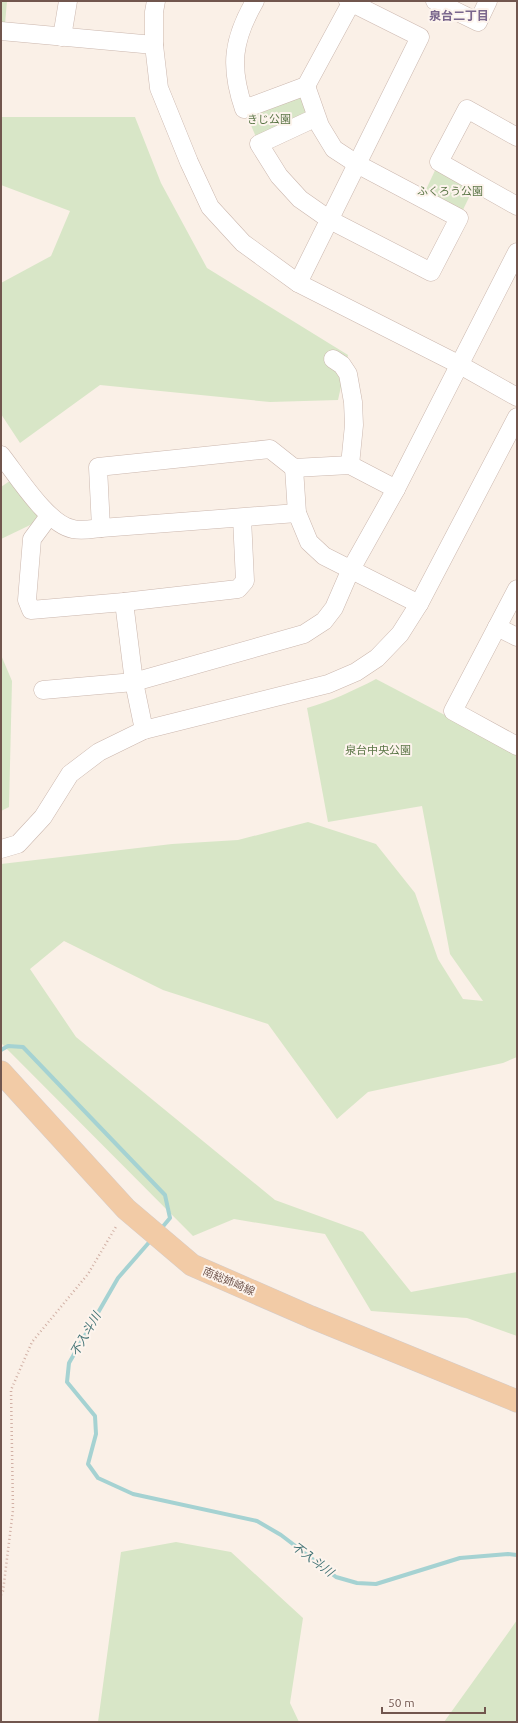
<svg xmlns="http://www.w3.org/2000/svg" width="518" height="1723" viewBox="0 0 518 1723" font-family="Ubuntu,'Noto Sans JP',sans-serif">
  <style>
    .green { fill: #d8e6c7 }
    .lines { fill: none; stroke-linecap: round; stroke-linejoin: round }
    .stream { stroke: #a5d2d2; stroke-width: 4 }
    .minor-casing { stroke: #cbb7ae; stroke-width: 19 }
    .major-casing { stroke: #d4ccca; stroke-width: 23 }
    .path { stroke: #d1b0a5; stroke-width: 2.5; stroke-dasharray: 1 3; stroke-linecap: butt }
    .minor { stroke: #fff; stroke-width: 18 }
    .major { stroke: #f2cba6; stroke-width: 22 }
    .labels { text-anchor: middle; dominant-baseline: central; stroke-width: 4; stroke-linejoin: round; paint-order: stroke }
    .park-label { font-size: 11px; fill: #5b7647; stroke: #fdf4ed }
    .street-label { font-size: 11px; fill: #71564e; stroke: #fdf4ed }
    .neighbourhood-label { font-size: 12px; font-weight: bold; fill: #7a668d; stroke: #fdf4ed }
    .water-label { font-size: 12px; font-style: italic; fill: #437375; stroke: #fdf4ed }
  </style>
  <rect width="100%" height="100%" fill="#faf0e7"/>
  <g class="green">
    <polygon points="1,1 7,1 5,24 1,24"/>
    <polygon points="306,86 317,117 259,144 244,109"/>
    <polygon points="1,117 135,117 161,183 207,268 348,355 338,400 270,402 100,385 20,443 1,414 1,283 51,256 70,211 1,185"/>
    <polygon points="439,162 476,183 459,218 422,198"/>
    <polygon points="17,476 49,516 1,539 1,487"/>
    <polygon points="1,655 12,681 9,807 1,811"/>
    <path d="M376,679L517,753V1057L503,1063L368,1092L337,1119L268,1024L163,990L64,941L30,969L76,1037L275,1200L363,1232L411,1292L517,1272V1336L467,1318L371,1311L325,1234L234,1219L193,1236L1,1043V864L172,844L238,840L308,822L376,844L415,893L438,959L463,999L483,1001L450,954L422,806L328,822L307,708C331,701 353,691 376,679Z"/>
    <polygon points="176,1542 231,1552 303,1618 290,1703 299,1722 98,1722 121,1552"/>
    <polygon points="517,1620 517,1722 444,1722 508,1633"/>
  </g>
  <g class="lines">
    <g class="stream">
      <polyline points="1,1050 8,1046 23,1047 165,1195 170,1218 160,1230"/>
      <polyline points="152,1239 118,1278 69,1363 67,1382 95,1416 96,1434 88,1464 98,1478 133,1494 257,1521 281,1535 336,1577 357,1583 376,1584 460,1558 508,1554 517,1555"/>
    </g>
    <g class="minor-casing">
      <g id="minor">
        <polyline points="156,1 154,12 154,45 159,88 189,162 210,207 243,243 298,283 460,365 517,397"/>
        <path d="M255,1C233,39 229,66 244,109L306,86L351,3"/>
        <polyline points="435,1 478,22 488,1"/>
        <polyline points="1,31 154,45"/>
        <polyline points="62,37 68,1"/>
        <polyline points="306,86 320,126 334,149 357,164 459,218 431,272 330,220 300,199 279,176 259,144 317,117"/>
        <polyline points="517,137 467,109 439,162 517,206"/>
        <polyline points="298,283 420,37 348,1"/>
        <polyline points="333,359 342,365 348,374 353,402 354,425 350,465"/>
        <path d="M1,455C17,475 48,525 73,529C82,531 92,529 101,528L297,513"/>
        <polyline points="294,468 297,513 309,542 324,556 419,604"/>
        <polyline points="49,516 32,539 27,600 31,610 124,602 238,589 245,581 242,518"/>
        <polyline points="101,528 98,467 270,449 294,468 350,465 396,489"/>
        <polyline points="517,589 453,711 517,746"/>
        <polyline points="124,602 134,682 144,730"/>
        <polyline points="497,627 517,637"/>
        <polyline points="43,690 134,682 304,634 324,621 334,608 350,571 396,489 517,252"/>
        <polyline points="1,849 18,844 43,817 70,774 99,752 144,730 328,684 356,672 377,658 400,634 419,604 517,417"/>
      </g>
    </g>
    <g class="major-casing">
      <polyline id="major" points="1,1072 126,1209 192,1265 311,1317 517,1401"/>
    </g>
    <polyline class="path" points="1,1595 3,1591 13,1510 11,1390 32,1342 88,1274 117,1225"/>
    <use href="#minor" class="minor"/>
    <use href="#major" class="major"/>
  </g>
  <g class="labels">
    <g class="park-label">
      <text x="269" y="119">きじ公園</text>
      <text x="450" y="191">ふくろう公園</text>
      <text x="378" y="750">泉台中央公園</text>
    </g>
    <g class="street-label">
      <text transform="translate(229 1281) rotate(23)">南総姉崎線</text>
    </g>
    <g class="neighbourhood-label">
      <text x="459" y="15">泉台二丁目</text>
    </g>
    <g class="water-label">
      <text transform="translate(85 1334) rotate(-60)">不入斗川</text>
      <text transform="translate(313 1559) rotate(37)">不入斗川</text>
    </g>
  </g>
  <rect width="518" height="1723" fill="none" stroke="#71564e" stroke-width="4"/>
  <path d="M382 1707v6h103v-6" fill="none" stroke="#71564e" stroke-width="2"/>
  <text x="388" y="1707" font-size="12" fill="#71564e" stroke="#fdf4ed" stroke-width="3" paint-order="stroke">50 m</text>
</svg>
